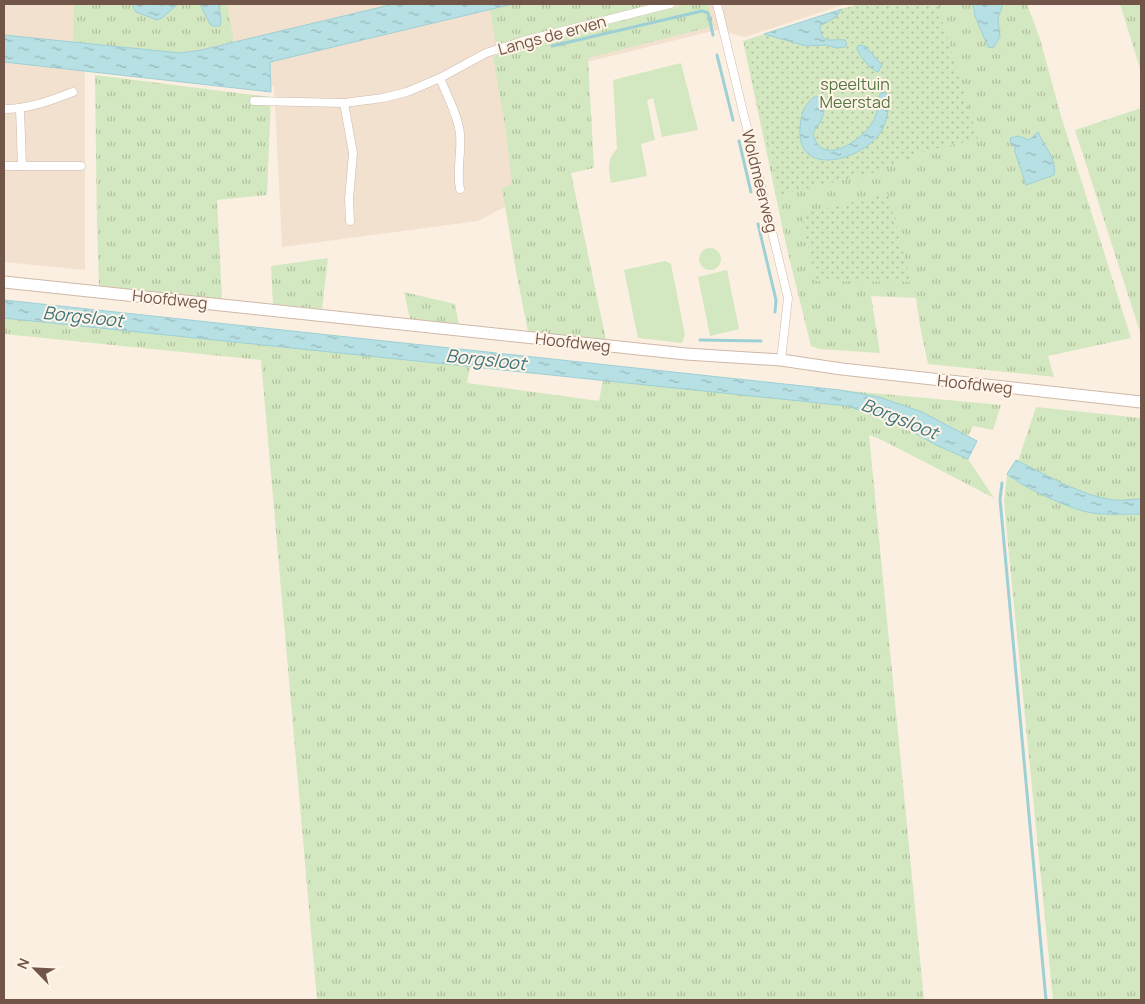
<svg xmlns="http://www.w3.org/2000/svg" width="1145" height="1004" viewBox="0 0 1145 1004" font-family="Manrope,sans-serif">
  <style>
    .residential { fill: #f3e1d0 }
    .grass { fill: url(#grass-tufts); fill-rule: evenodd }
    .park { fill: url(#park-dots) }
    .pitch { fill: #d3e8c0 }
    .water { fill: url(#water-ripples); stroke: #9dd0d5 }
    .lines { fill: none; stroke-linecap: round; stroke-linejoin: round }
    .stream { stroke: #9dd0d5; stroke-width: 3 }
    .minor-casing { stroke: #ceb9ab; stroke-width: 9 }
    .secondary-casing { stroke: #d1b8a8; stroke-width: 13 }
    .minor { stroke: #fff; stroke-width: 8 }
    .secondary { stroke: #fff; stroke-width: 11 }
    .labels { text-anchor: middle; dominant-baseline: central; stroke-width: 4; stroke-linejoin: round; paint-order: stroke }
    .street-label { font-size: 16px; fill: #715549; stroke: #fff4e7 }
    .park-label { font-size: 16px; fill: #547842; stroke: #fff4e7 }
    .water-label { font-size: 18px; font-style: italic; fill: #40777e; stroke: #fff4e7 }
  </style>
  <defs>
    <pattern id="grass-tufts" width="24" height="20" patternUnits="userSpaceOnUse" patternTransform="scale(1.25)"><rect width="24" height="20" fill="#d3e8c0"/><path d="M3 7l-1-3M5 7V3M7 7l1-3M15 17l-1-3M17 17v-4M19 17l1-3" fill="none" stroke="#b0bf9e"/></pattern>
    <pattern id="park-dots" width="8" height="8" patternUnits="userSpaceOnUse" patternTransform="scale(1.25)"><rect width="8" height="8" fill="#d3e8c0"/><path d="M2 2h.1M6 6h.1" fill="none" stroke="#b0bf9e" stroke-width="1.8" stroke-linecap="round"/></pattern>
    <pattern id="water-ripples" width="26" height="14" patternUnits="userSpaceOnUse" patternTransform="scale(1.25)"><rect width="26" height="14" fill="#b6e0e4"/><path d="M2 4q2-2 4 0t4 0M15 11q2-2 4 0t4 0" fill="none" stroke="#98b8bb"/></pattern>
  </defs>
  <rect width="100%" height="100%" fill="#fbefe1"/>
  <polygon class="residential" points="4,4 846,4 745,37 717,30 583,63 581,167 478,221 282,247 274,87 85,65 85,270 4,262"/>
  <g class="grass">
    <polygon points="74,4 134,4 134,10 154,19 178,4 200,4 205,12 221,21 219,4 227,4 234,42 180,53 73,42"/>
    <polygon points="513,4 655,4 511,41 496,47 490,9"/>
    <polygon points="688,4 708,4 714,26 588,58 594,168 571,173 606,340 528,332 516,271 502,188 512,185 506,131 493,57 513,47"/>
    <path d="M859,4H973L975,16L1000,37L998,18L1003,4H1027L1040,39L1061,116L1131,338L1048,356L1054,377L928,364L920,326L916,298L871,296L880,353L819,349L811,346L787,249L743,41L764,34L786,41L836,17L842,9ZM1038,133C1044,147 1056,158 1054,175L1026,184L1015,152L1019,136L1029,140Z"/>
    <polygon points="1120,4 1141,4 1141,72"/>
    <polygon points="95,75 271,97 267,195 217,200 222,299 99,286 97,225"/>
    <polygon points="1141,108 1141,335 1075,130"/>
    <polygon points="328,258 322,309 273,304 271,266"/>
    <polygon points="404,292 455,304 459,324 410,319"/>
    <polygon points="4,318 470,366 467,383 599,401 603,380 848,406 902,426 936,445 968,459 994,498 882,440 869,435 924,1000 317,1000 261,360 4,334"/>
    <polygon points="840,390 1001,405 993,430 973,426 968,436 922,412"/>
    <path d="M1036,407L1141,418V499C1133,499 1123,501 1114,500C1080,496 1048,476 1018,461Z"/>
    <polygon points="1007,474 1013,480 1083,511 1108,515 1141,514 1141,1000 1053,1000 1009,555 1004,501"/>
  </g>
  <g class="park">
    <polygon points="865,4 937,4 978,139 922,152 881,171 780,195 745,43"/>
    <polygon points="888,194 911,282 816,281 801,214"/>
  </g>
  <g class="pitch">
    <path d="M681,63L698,130L662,137L653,98L647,100L655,140L641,144L647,176L611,183C609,170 606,159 617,149L613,80Z"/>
    <circle cx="710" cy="259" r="11"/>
    <polygon points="665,261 671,264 685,335 682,343 638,338 624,270"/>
    <polygon points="727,270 739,329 710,336 698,277"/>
  </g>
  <g class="water">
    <polygon points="134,4 157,4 162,6 168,4 178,4 162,18 157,20 136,12 133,7"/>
    <polygon points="200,4 219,4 221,21 220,26 213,26 210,24"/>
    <polygon points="394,4 513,4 270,62 271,92 4,62 4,35 180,53 201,50"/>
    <polygon points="973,4 1003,4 998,18 1000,37 993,48 988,47 975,16"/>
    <path d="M842,9L836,17L820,26C821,46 831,38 845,40L847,44L845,47L836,48L826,45L806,46L764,34Z"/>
    <path d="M859,45L865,46L882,65L878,72C871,70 859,56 857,49Z"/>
    <path d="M885,92L890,100C888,112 886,126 878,136C856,162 796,177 800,127C801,114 804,105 814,97H820C829,110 821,122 813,133C821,170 864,139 874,120C878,112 878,103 880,94Z"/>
    <path d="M1038,132C1044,147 1057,158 1054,175L1026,185L1015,152V147L1011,144L1010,138L1019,136L1029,140Z"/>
    <polygon points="4,300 840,390 879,397 922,412 977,441 968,459 936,445 902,426 848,406 4,318"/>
    <path d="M1016,460C1047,475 1079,495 1114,500C1123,501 1132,499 1141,499V514C1122,514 1102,516 1083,511C1067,507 1018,485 1007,474Z"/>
  </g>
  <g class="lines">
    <g class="stream">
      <polyline points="552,46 702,11 708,13 713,35"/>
      <polyline points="717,55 733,120"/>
      <polyline points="739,141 751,192"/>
      <polyline points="758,224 776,300 775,312"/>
      <polyline points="700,340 761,341"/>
      <polyline points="1002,483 1000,499 1046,1000"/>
    </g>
    <g class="minor-casing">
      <g id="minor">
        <polyline points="717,4 788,298 781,360"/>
        <path d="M440,78C447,96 458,115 460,134C462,153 456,170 460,189"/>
        <polyline points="254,101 344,103 383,98 407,92 440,78 486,53 523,41 670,4"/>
        <polyline points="344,103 353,153 349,199 350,221"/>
        <path d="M4,109C28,109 50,101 73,92"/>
        <polyline points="6,166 22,166 20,109"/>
        <polyline points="22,166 81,166"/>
      </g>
    </g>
    <g class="secondary-casing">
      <polyline id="secondary" points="4,282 686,354 781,360 842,369 1141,402"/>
    </g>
    <use href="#minor" class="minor"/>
    <use href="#secondary" class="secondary"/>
  </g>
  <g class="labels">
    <g class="street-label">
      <text transform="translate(552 35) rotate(-15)">Langs de erven</text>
      <text transform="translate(760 181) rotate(76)">Woldmeerweg</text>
      <text transform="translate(170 299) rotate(6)">Hoofdweg</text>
      <text transform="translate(573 342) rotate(6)">Hoofdweg</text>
      <text transform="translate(975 384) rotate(6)">Hoofdweg</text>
    </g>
    <g class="park-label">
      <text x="855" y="84">speeltuin<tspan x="855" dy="18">Meerstad</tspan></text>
    </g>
    <g class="water-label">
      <text transform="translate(83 316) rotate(6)">Borgsloot</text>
      <text transform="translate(486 359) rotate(6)">Borgsloot</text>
      <text transform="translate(900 418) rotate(22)">Borgsloot</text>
    </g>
  </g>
  <rect width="1145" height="1004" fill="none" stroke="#715549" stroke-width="10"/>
  <g transform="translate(35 969) rotate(294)" stroke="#fff4e7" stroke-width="4" paint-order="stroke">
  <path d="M0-4L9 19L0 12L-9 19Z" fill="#715549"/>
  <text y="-8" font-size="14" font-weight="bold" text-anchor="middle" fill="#715549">N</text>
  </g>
</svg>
